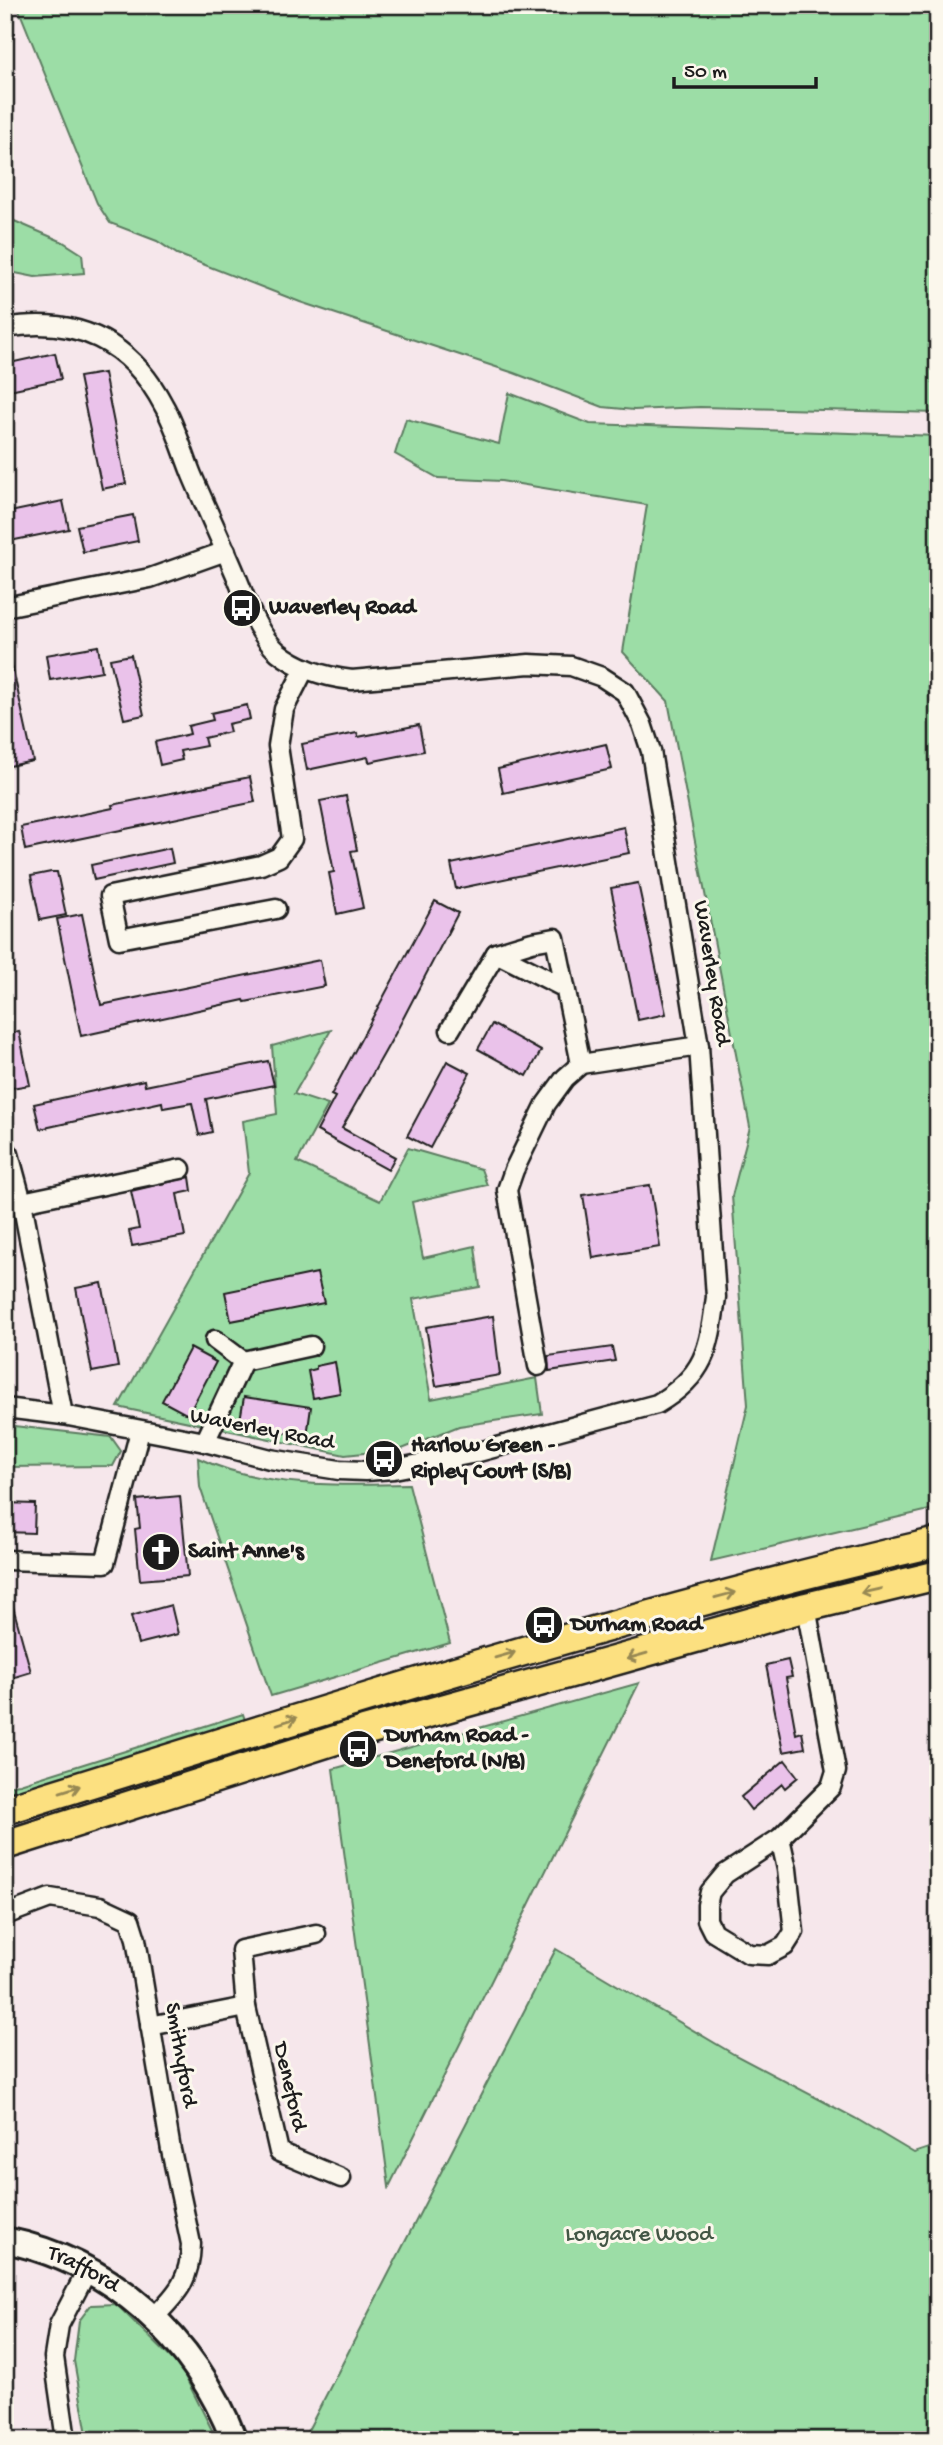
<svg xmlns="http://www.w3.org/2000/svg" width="943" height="2445" viewBox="0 0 943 2445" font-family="'Gochi Hand',sans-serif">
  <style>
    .green { fill: #9cdda6; stroke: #5c7c61; stroke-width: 2 }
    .building { fill: #eac2ea; stroke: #1c1c1c; stroke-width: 2 }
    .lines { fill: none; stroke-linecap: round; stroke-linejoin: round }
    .street-casing { stroke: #1c1c1c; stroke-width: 23 }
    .secondary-casing { stroke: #1c1c1c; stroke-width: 30 }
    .primary-casing { stroke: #1c1c1c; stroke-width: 33 }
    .street { stroke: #fbf7ec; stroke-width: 18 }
    .secondary { stroke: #fbf7ec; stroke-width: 24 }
    .primary { stroke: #fce080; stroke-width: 28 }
    .oneway { stroke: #978853 }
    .labels { text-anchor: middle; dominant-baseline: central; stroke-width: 6; stroke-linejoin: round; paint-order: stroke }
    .poi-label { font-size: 23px; font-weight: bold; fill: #1c1c1c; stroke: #fbf7ec; text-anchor: start }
    .street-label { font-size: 23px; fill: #1c1c1c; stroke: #fbf7ec }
    .park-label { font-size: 23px; fill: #425645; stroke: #fbf7ec }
  </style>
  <rect width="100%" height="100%" fill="#f6e7eb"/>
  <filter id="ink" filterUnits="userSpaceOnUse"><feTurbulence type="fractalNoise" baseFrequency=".0143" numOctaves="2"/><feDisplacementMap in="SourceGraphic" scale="14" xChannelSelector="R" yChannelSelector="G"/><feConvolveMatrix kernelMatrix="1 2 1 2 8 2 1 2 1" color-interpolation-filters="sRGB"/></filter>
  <g filter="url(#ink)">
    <g class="green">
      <polygon points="17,5 938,5 938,413 700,407 634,410 603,407 514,373 300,302 177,254 157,241 110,223 97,203"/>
      <polygon points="5,217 63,242 82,254 84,273 35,277 5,271"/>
      <polygon points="509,393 590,424 938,436 938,1508 711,1561 748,1405 732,1196 750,1127 668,701 623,652 647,505 501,481 438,478 395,454 406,419 499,444"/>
      <polygon points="331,1030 294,1094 328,1105 297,1162 380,1201 408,1148 481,1169 487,1185 412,1202 423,1258 475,1246 480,1287 413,1299 431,1399 537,1378 542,1414 459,1426 402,1449 345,1455 118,1407 249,1173 243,1121 277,1114 272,1046"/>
      <polygon points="5,1425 111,1437 121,1451 113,1466 5,1467"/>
      <path d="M198,1458C262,1488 340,1486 409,1484L450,1643L271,1696L200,1487Z"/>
      <polygon points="639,1683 389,2187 333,1769"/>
      <polygon points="243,1714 245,1720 5,1796 5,1786 20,1784"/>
      <polygon points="556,1949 735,2055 855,2118 914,2153 938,2145 938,2440 303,2440"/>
      <polygon points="116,2304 181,2368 217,2440 88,2440 74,2361 79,2321 91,2305"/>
    </g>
    <g class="building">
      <polygon points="55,353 61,379 5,391 5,364"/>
      <polygon points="104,373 126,484 102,489 79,377"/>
      <polygon points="63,501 69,529 5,542 5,513"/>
      <polygon points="133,515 138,541 83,552 77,526"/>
      <polygon points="98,646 102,671 50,680 46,655"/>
      <polygon points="131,655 144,715 124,719 110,659"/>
      <polygon points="5,665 12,665 33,761 5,767"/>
      <polygon points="247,705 250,719 228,724 230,732 204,738 206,746 180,751 182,760 160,765 155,742 190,734 188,726 213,720 211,713"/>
      <polygon points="419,725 424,751 369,762 368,757 307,770 302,744 357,733 358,737"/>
      <polygon points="606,744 612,769 503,793 498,769"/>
      <polygon points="250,777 255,802 25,850 21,827 113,808 112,805"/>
      <polygon points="346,796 357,850 351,851 363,908 337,914 329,873 334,872 320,801"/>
      <polygon points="624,827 629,853 456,889 451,864"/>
      <polygon points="170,848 173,863 94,880 91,865"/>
      <polygon points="51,872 57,872 66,915 40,920 31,876"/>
      <polygon points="638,883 666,1014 638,1020 611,888"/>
      <polygon points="435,901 458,913 395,1034 342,1128 395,1157 388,1170 317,1131 335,1097 331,1095"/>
      <polygon points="82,914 101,1005 320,960 325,986 245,1002 244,1000 81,1036 57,919"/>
      <polygon points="492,1024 541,1051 527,1076 478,1049"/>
      <polygon points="19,1031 30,1085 5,1089 5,1034"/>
      <polygon points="268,1061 274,1085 206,1099 212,1132 199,1135 192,1103 163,1108 162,1102 40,1129 34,1104 144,1080 145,1086"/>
      <polygon points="447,1061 470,1073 430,1148 407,1136"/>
      <polygon points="190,1177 192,1191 177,1194 185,1236 132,1246 129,1231 139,1229 131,1191"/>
      <polygon points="650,1185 660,1247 593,1258 583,1195"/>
      <polygon points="317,1273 324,1303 231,1321 225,1292"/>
      <polygon points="102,1283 118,1367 92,1372 76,1288"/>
      <polygon points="493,1316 500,1375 436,1386 426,1327"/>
      <polygon points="612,1347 615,1361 549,1371 548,1356"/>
      <polygon points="190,1348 216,1362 188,1415 162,1401"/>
      <polygon points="335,1362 340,1393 313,1398 308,1371 316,1369 316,1366"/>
      <polygon points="244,1397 311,1407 307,1436 239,1426"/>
      <polygon points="180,1496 188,1576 140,1580 135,1529 140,1528 137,1500"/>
      <polygon points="5,1503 35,1504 34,1533 5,1532"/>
      <polygon points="10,1596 31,1672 5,1680 5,1597"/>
      <polygon points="171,1605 178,1634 138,1644 131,1616"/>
      <polygon points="788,1660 792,1677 786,1678 796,1734 802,1732 805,1748 783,1752 766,1665"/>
      <polygon points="785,1760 798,1777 785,1788 782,1784 751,1810 741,1797"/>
    </g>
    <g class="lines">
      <g class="street-casing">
        <g id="street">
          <path d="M5,328C77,316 130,341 164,406C176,427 183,453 192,475C206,508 221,540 235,573C246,599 256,633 278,652C299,669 325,677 352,680L529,664L571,666L602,677L625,692L642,724L651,751L699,1046L716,1297C709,1349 706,1375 657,1404L471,1454L394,1469L365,1471L339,1470L270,1459L205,1442L63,1415L5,1408"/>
          <polyline points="5,607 150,578 226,551"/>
          <polyline points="276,909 119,939 110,896 261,865 279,857 292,839 278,746 284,709 305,668"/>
          <polyline points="496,953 565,988"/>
          <polyline points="450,1030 496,953 532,942 555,938 581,1064"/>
          <polyline points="5,1149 9,1154 22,1202 63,1415"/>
          <polyline points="22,1202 181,1169"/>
          <polyline points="215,1340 243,1361"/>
          <polyline points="538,1366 507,1190 514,1170 546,1104 565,1078 581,1064 699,1046"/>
          <polyline points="205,1442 243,1361 311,1346"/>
          <polyline points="5,1560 105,1563 140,1431"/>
          <polyline points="780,1838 787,1869 794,1932 785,1946 768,1955 749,1954 713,1932 707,1920 707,1905 710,1892 725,1874 780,1838 831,1787 836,1771 806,1607"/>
          <path d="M5,1915L50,1898L100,1906L130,1920L136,1939L171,2150L191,2244C190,2279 179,2292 155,2316"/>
          <polyline points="316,1934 241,1950 246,2007 279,2152 341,2178"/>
          <polyline points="150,2026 246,2007"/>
          <polyline points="66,2440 54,2357 59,2325 88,2269"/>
        </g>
      </g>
      <g class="secondary-casing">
        <g id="secondary">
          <path id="s1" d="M5,2240C112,2262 195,2338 234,2440"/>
        </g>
      </g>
      <g class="primary-casing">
        <g id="primary">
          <path d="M5,1810C314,1713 622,1615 938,1542"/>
          <polyline points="5,1845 364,1731 806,1607 938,1575"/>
        </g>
      </g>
      <use href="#street" class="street"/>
      <use href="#secondary" class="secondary"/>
      <use href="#primary" class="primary"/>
    </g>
    <defs><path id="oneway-shaft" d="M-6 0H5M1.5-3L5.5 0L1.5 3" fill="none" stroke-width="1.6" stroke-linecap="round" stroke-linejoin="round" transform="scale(1.75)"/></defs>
    <g class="oneway">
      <use href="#oneway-shaft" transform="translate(871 1591) rotate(167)"/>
      <use href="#oneway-shaft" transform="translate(725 1595) rotate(-15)"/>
      <use href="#oneway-shaft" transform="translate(505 1655) rotate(-16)"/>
      <use href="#oneway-shaft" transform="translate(637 1656) rotate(164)"/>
      <use href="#oneway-shaft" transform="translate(287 1721) rotate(-18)"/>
      <use href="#oneway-shaft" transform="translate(70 1789) rotate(-17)"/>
    </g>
  </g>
  <defs>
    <g id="bus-disc" transform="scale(2.0125)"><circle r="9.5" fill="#1c1c1c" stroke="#fbf7ec"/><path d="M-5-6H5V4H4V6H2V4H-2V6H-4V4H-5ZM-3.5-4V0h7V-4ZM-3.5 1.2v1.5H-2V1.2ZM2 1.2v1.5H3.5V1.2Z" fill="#fff"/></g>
    <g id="church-disc" transform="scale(2.0125)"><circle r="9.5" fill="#1c1c1c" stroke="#fbf7ec"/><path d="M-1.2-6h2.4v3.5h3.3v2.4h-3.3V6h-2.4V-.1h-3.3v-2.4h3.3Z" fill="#fff"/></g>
  </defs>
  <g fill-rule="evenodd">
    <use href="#bus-disc" x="242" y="608"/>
    <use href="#bus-disc" x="384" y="1459"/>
    <use href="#church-disc" x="161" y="1552"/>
    <use href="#bus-disc" x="544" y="1625"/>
    <use href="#bus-disc" x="358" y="1749"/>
  </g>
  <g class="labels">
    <g class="poi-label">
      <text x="269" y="608">Waverley Road</text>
      <text x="411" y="1446">Harlow Green -<tspan x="411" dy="26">Ripley Court (S/B)</tspan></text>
      <text x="188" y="1552">Saint Anne's</text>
      <text x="571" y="1625">Durham Road</text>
      <text x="385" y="1736">Durham Road -<tspan x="385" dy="26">Deneford (N/B)</tspan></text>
    </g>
    <g class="street-label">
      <text transform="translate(711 973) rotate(81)">Waverley Road</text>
      <text transform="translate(262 1430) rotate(11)">Waverley Road</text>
      <text transform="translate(180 2055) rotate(80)">Smithyford</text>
      <text transform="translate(289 2087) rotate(77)">Deneford</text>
      <text stroke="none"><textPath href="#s1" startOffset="84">Trafford</textPath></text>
    </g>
    <g class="park-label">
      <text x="639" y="2235">Longacre Wood</text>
    </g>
  </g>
  <rect width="943" height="2445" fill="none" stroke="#fbf7ec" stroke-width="28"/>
  <rect x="14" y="14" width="915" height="2417" fill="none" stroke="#1c1c1c" stroke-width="2.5" filter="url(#ink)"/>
  <path d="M674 77v10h142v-10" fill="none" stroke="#1c1c1c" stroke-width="3.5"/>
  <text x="684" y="77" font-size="21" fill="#1c1c1c" stroke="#fbf7ec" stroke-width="5" paint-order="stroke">50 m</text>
</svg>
